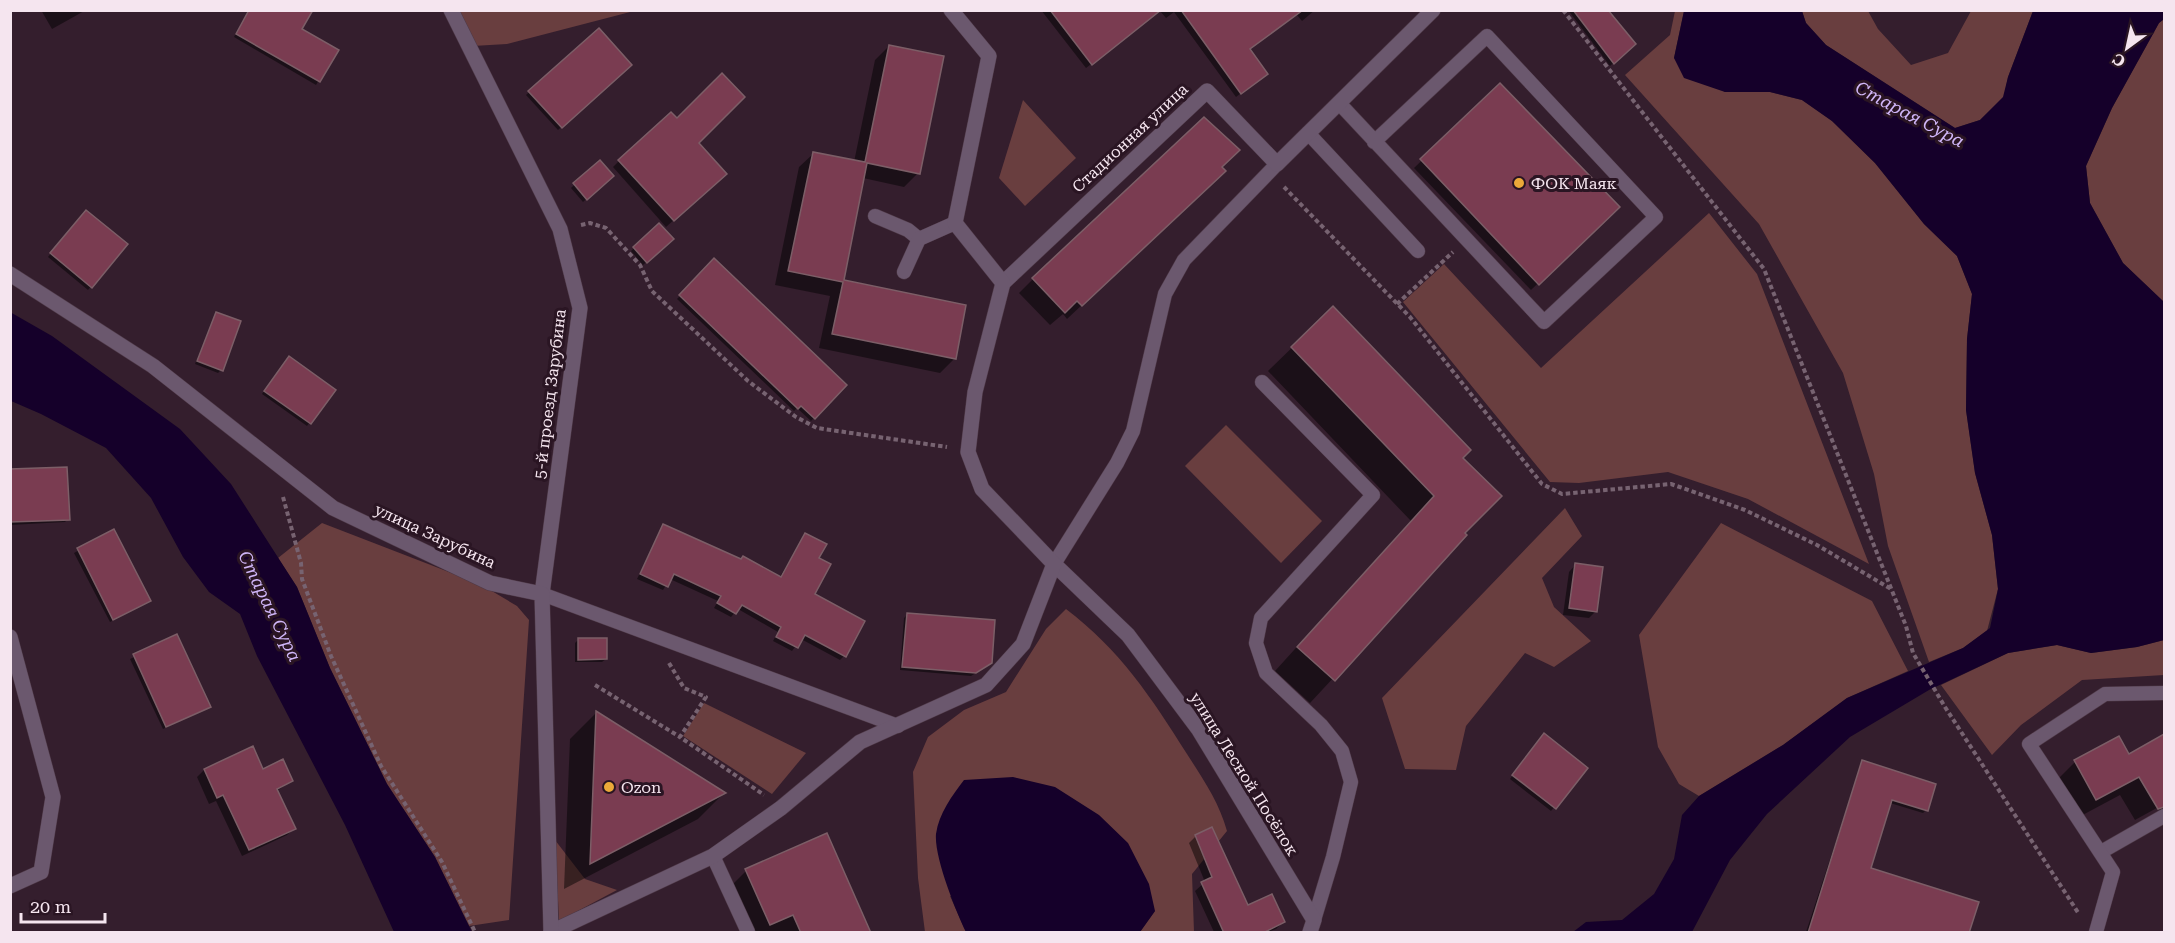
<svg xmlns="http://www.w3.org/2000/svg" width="2175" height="943" viewBox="0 0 2175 943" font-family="'Roboto Serif',serif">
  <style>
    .green { fill: #693e3f }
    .water { fill: #15002a }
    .shadow { fill: #0007 }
    .building { fill: #7a3c51; stroke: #7c5e67; stroke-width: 1.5 }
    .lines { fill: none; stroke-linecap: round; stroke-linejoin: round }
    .service-casing { stroke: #4f3a48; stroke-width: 15 }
    .minor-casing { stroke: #4f3a48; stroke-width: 16 }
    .tertiary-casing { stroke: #4f3a48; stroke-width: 16 }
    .path { stroke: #776371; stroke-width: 4; stroke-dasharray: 4.5 3; stroke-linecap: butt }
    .service { stroke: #6b586e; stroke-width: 14 }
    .minor { stroke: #6b586e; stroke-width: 15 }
    .tertiary { stroke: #6b586e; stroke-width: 15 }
    .poi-dot { fill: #eba939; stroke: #2a1523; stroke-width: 2 }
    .labels { text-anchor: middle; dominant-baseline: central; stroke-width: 6; stroke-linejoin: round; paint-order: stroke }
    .street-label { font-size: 16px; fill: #f5e5ef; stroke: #2a1523 }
    .poi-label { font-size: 16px; fill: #f5e5ef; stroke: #2a1523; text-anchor: start }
    .water-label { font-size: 18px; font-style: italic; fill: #d0b6f8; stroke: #2a1523 }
  </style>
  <rect width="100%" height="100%" fill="#341e2d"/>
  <g class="green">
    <polygon points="457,11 634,11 507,44 473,46"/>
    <polygon points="1675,11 1684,11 1674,58 1725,92 1770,92 1802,100 1832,121 1875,163 1924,224 1957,256 1972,294 1967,339 1966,410 1975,473 1992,535 1998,589 1987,631 1963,648 1929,662 1888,546 1874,474 1843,373 1759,224 1625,75 1670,35"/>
    <polygon points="1802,11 1868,11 1878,29 1911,65 1948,53 1971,11 2033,11 2008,77 2004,97 1980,120 1955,128 1826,45 1806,23"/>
    <polygon points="2164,19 2164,302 2123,263 2090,203 2086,166 2112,108 2159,23"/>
    <polygon points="1023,100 1076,158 1025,206 999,178"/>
    <polygon points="1709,213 1757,274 1869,564 1748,499 1668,472 1579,483 1550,482 1403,302 1444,264 1541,368"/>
    <polygon points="1226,425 1322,521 1281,563 1185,466"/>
    <polygon points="1565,508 1582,536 1542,578 1554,607 1591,641 1554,667 1525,653 1466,726 1456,770 1405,769 1382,698"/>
    <polygon points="322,523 480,584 517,606 529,620 509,920 469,926 435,857 387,784 330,668 297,587 278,558"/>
    <polygon points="1721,523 1872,601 1908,671 1847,698 1783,745 1699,796 1679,784 1658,747 1639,635"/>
    <path d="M1066,609C1120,650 1151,697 1187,754C1203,779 1219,802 1227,831L1192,874L1194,932H1140L1155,911L950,896L966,932H925L918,878L913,772L928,737L964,710L1006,692L1046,629Z"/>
    <polygon points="2164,640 2164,675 2082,680 2021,725 1992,755 1941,685 2008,653 2057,645 2091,653 2137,647"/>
    <polygon points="704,703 806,753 772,794 683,736"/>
    <polygon points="555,840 585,879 617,890 559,921"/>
  </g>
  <g class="water">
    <polygon points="1684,11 1802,11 1806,23 1826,45 1955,128 1980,120 2003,97 2008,77 2033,11 2164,11 2164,19 2159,23 2112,108 2086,166 2090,203 2123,263 2164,302 2164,640 2137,647 2091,653 2057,645 2008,653 1929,690 1850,737 1767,814 1730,860 1692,932 1573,932 1586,922 1622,920 1654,894 1674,859 1682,815 1699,796 1783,745 1847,698 1963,648 1990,628 1998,589 1992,535 1975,473 1966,410 1967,339 1972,294 1957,256 1924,224 1875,163 1832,121 1802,100 1770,92 1725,92 1684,78 1674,58"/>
    <polygon points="10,312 52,336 180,429 231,484 297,587 330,668 387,784 435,857 472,932 394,932 345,825 257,656 240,614 209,592 183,557 151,498 106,448 41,414 11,401"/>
    <path d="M1013,777L1055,787L1099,815L1128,843L1149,884L1155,911L1140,932H966C956,911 934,857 936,834C939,813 952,796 964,780Z"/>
  </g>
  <g class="shadow">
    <polygon points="41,10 86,10 52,29"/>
    <polygon points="249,10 300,29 337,50 316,85 234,37"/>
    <polygon points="1041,10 1315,10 1302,21 1297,15 1248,49 1266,74 1236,97 1174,12 1166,18 1160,11 1086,68"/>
    <polygon points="1568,10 1606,10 1634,44 1610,66"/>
    <polygon points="599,30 630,65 558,130 526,95"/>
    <polygon points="889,46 918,173 904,187 863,178 842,281 965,307 954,359 940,373 819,348 830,296 775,285 799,167 813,154 854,162 875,60"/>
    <polygon points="1500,85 1617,207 1531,290 1414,168"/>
    <polygon points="697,143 718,180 666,227 613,167 619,161"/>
    <polygon points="599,162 612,176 583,202 571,188"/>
    <polygon points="1220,168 1210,185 1067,319 1063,314 1050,325 1019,293 1033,279"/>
    <polygon points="83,215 126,245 88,290 48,257"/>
    <polygon points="659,225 672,239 643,265 631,251"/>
    <polygon points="711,264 845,385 811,421 797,408 794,411 677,299"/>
    <polygon points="1333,308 1465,536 1310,703 1275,671 1411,521 1268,371"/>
    <polygon points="216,314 221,370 218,373 195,364"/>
    <polygon points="286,361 334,390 307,426 262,394"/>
    <polygon points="10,470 68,519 65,522 10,525"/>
    <polygon points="663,526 779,578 805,535 817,559 813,595 844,656 840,660 801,639 792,651 773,641 778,632 738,609 731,617 714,608 718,601 670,579 663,590 637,579"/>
    <polygon points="114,531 149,601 110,622 74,553"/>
    <polygon points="1576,564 1596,611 1589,618 1563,615 1569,572"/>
    <polygon points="907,615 987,666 971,676 900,670 904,618"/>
    <polygon points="177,636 209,707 163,729 130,659"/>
    <polygon points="578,640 606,659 602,662 575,662 575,643"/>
    <polygon points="596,713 724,793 698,819 564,889 570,739"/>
    <polygon points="2164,736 2164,804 2135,820 2120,795 2077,818 2056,781 2075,762 2128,756"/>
    <polygon points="1541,738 1586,768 1551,811 1510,779"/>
    <polygon points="252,748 262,771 291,781 277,791 294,828 287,835 242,856 216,801 209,804 197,777 204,770"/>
    <polygon points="1862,762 1926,810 1923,813 1890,803 1869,869 1967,932 1806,932"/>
    <polygon points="1196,836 1247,907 1283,922 1276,929 1268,932 1214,932 1195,891 1205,882 1189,843"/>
    <polygon points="746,871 870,932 746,932 727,890"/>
  </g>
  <g class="building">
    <polygon points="249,10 313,10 302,29 339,50 320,82 236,34"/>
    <polygon points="1050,10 1161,10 1092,65"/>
    <polygon points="1181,10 1303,10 1250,49 1268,74 1241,94"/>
    <polygon points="1573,10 1608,10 1636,44 1614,64"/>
    <polygon points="599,28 632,65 562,128 528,91"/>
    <polygon points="889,45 944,56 920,174 867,163 844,280 966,305 956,359 832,334 843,282 788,271 813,152 865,162"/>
    <polygon points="722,73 745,97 699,143 727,174 674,221 618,160 671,112 677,118"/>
    <polygon points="1500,83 1620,207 1539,285 1420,159"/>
    <polygon points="1204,117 1240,150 1222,167 1226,171 1082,306 1077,301 1065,313 1032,278"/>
    <polygon points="600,160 614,176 587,200 573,183"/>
    <polygon points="86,210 128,244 92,288 50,253"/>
    <polygon points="659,223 674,239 647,263 633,247"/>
    <polygon points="714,258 847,385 815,419 801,406 798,409 679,295"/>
    <polygon points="1333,306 1471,450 1463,458 1502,496 1465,533 1467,535 1335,681 1297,647 1434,496 1291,347"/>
    <polygon points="216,312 241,321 223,371 197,361"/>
    <polygon points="289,356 336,390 311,424 264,391"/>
    <polygon points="67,467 70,520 10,522 10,469"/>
    <polygon points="663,524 741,559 743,556 781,577 805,533 827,544 819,558 831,564 815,594 865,621 846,657 805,635 798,648 776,637 781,627 742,605 736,614 717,603 721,596 674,574 668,587 640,574"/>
    <polygon points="114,529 151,601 113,620 77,548"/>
    <polygon points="1575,563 1603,567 1597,612 1569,608"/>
    <polygon points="907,613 995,620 992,663 976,673 902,667"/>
    <polygon points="177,634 211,707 166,727 133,654"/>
    <polygon points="578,638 607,638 607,659 578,660"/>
    <polygon points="596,711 726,793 590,864"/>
    <polygon points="1544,733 1588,768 1556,809 1512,775"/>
    <polygon points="2164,734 2164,807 2158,809 2139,777 2096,800 2074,760 2119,736 2129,754"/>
    <polygon points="253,746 263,769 283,759 293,781 277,789 296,829 249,850 223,795 217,798 204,769"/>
    <polygon points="1862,760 1936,784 1928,811 1892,800 1871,868 1979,902 1969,933 1808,933"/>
    <polygon points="1212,827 1248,905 1272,894 1285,922 1263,933 1224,933 1201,882 1212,877 1195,835"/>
    <polygon points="827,833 871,933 801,933 793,915 770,925 745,869"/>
  </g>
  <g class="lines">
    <g class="service-casing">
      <g id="service">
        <polyline points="1339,103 1544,322 1656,217 1487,36 1374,142"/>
        <polyline points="1308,133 1418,251"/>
        <polyline points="875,216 908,230 919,239"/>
        <polyline points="904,272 919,239 955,223"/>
        <polyline points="1262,382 1373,495 1261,618 1256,643 1266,673 1321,725 1342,751 1351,782 1333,857 1314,920"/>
        <polyline points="1054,564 1117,463 1133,431 1165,294 1184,260 1277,164"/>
        <polyline points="542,594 898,726"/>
        <polyline points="2101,852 2164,816"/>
        <polyline points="713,856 748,932"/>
        <polyline points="2096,932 2113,872 2029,744 2105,694 2164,693"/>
      </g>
    </g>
    <g class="minor-casing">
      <g id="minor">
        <polyline points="451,10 560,229 580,308 542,594"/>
        <polyline points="1003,283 1207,91 1277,164 1433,10"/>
        <polyline points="1054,564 1128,635 1199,730 1314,920 1310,932"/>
        <polyline points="10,637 53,797 41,872 10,886"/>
        <polyline points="551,932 713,856 781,808 860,742 986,685 1023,644 1054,564 982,489 968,452 975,392 1003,283 955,223 989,56 951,10"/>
      </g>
    </g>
    <g class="tertiary-casing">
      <polyline id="tertiary" points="10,274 153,366 333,508 490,583 542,594 551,932"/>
    </g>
    <g class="path">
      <polyline points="1563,10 1764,269 1906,626 1913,653 1945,707 2079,914"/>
      <polyline points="1284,187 1410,317 1542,484 1562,494 1671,484 1745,510 1817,545 1891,589"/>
      <polyline points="581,225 590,223 606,228 640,265 652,291 748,381 796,417 817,428 947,447"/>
      <polyline points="1397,304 1453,252"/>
      <polyline points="283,497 301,563 302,579 331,656 381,766 442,862 475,932"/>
      <polyline points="669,663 684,688 706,697 680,737 764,795"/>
      <polyline points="595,685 680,737"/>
    </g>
    <use href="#service" class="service"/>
    <use href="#minor" class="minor"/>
    <use href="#tertiary" class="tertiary"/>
  </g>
  <g class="poi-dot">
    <circle cx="1519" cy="183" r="6"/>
    <circle cx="609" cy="787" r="6"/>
  </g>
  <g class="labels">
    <g class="street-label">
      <text transform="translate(1130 138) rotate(-43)">Стадионная улица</text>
      <text transform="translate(550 394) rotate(-83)">5-й проезд Зарубина</text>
      <text transform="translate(435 536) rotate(25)">улица Зарубина</text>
      <text transform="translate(1244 774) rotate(58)">улица Лесной Посёлок</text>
    </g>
    <g class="poi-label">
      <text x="1531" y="183">ФОК Маяк</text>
      <text x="621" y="787">Ozon</text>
    </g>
    <g class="water-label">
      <text transform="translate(1910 114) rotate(28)">Старая Сура</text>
      <text transform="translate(270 606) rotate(64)">Старая Сура</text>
    </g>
  </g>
  <rect width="2175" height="943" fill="none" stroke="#f5e5ef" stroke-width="24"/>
  <g transform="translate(2127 48) rotate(213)" stroke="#2a1523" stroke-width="4.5" paint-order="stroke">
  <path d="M0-4.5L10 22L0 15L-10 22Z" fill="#f5e5ef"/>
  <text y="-9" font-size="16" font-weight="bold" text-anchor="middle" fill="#f5e5ef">С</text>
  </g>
  <path d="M21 913v9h84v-9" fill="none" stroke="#f5e5ef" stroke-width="3"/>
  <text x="30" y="913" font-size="18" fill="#f5e5ef" stroke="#2a1523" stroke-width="4.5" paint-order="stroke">20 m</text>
</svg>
